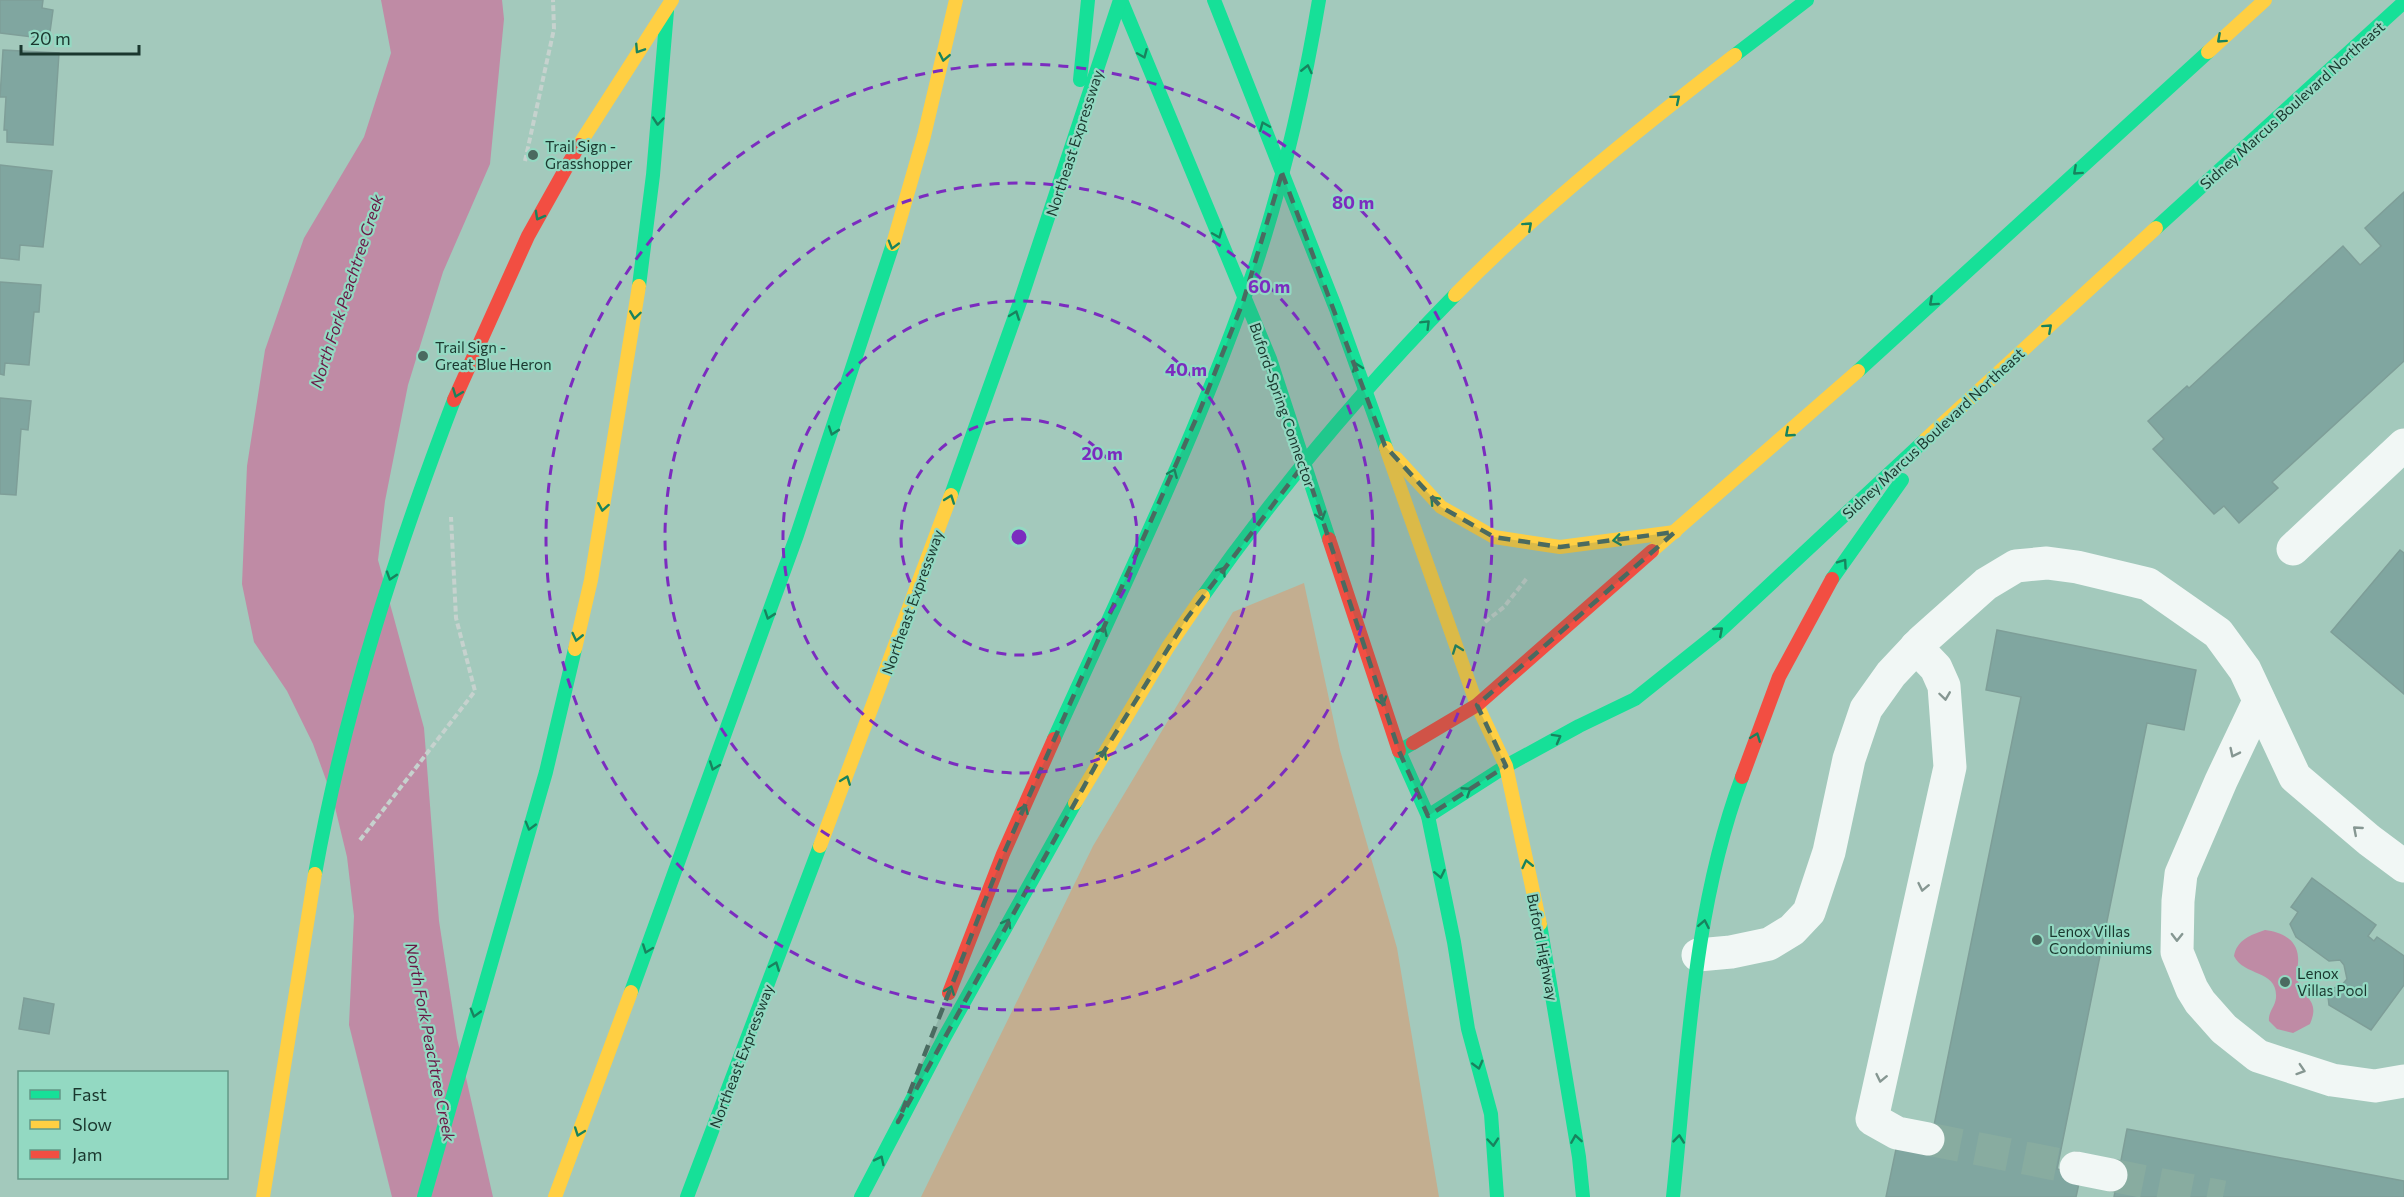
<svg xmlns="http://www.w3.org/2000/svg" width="2404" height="1197" viewBox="0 0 2404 1197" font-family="Commissioner,sans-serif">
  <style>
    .green { fill: #c3ae90 }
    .water { fill: #bf8ba5 }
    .building { fill: #80a6a0; stroke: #7e9e98; stroke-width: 1.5 }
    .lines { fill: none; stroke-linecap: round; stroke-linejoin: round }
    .street-tunnel { stroke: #88aca0; stroke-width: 33; stroke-dasharray: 33 16; stroke-linecap: butt }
    .path { stroke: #c6d2ce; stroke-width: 4; stroke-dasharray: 6 3; stroke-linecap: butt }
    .street { stroke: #f1f7f5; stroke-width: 33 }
    .fast { stroke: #16e098; stroke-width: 14 }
    .slow { stroke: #ffcf43; stroke-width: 14 }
    .jam { stroke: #f24e42; stroke-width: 14 }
    .oneway { stroke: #18835e }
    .oneway2 { stroke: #869792 }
    .marked { fill: #4a6a60; fill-opacity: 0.2; stroke: #4a6a60; stroke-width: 4.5; stroke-dasharray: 12 8; stroke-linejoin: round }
    .ring { fill: none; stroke: #7b2cbf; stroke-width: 3; stroke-dasharray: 10 8 }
    .poi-dot { fill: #4a6a60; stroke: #93d9c2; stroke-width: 2 }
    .labels { text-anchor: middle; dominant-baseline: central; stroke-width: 4.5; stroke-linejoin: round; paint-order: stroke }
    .street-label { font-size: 15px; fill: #1a372e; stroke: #93d9c2 }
    .poi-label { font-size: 15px; fill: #1a372e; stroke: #93d9c2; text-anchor: start }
    .water-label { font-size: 16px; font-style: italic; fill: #6a1745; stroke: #93d9c2 }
    .centre { fill: #7b2cbf; stroke: #93d9c2; stroke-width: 3 }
    .ring-label { font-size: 18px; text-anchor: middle; font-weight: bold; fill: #7b2cbf; stroke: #93d9c2; stroke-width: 4.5; stroke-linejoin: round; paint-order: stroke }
  </style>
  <rect width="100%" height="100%" fill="#a3c9bc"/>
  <polygon class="green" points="1304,583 1340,750 1397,948 1439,1197 921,1197 1093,846 1233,612"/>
  <g class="water">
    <polygon points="381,0 502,0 504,19 490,164 443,272 408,385 385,501 378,560 424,728 439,921 457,1038 493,1197 392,1197 349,1025 354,916 347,857 333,799 313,744 287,691 254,642 242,584 247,466 265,350 304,238 364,137 391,53"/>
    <path d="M2265,930C2281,932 2297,939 2298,957C2299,965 2295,974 2298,981C2305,1000 2320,1000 2310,1024L2293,1033L2277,1029L2269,1021C2268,1012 2275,1007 2276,998C2278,969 2244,977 2234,956C2237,940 2250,935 2265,930Z"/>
  </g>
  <g class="building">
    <polygon points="0,0 43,0 42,8 53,10 49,39 0,33"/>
    <polygon points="3,50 59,53 53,145 7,142 7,130 4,130 6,97 0,97"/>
    <polygon points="0,165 52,171 43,247 20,245 19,260 0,258"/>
    <polygon points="2404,192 2404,361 2272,482 2278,488 2239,523 2224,506 2214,514 2153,449 2164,439 2148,421 2187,386 2189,388 2343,246 2360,265 2381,246 2365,228"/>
    <polygon points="0,282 41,285 39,312 34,312 29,365 5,363 4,375 0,374"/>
    <polygon points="0,398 31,401 28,430 21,429 16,495 0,494"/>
    <polygon points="2400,550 2404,553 2404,694 2331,632"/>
    <polygon points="1997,630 2196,670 2184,730 2147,723 2057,1169 2081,1174 2076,1197 1886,1197 1896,1149 1928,1155 2021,697 1986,690"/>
    <polygon points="2312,878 2376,925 2368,936 2374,941 2377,937 2404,956 2404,985 2371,1030 2329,1005 2328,996 2334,988 2341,986 2347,979 2344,965 2340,960 2329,961 2296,937 2290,924 2298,912 2291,907"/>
    <polygon points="24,998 54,1004 49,1034 19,1029"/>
    <polygon points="2127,1129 2404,1181 2404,1197 2114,1197"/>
  </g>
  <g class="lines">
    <g class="street-tunnel">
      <polyline points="1928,1139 2076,1168"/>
      <polyline points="2111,1175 2223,1197"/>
    </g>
    <g class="path">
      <polyline points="525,161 554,29 553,0"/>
      <polyline points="1485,622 1504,607 1527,578"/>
      <polyline points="360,840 475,691 456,618 451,517"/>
    </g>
    <g class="street">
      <polyline points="2293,549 2404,445"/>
      <polyline points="1916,647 1936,668 1944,686 1950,767 1872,1119 1897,1133 1928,1139"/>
      <polyline points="2259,701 2221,781 2181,874 2178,901 2177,952 2192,989 2200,1002 2224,1029 2258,1056 2332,1080 2375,1086 2404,1081"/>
      <polyline points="1698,955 1731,952 1769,944 1792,930 1809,912 1829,852 1849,759 1866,709 1891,674 1922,641 1986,584 2016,566 2047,563 2077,567 2148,584 2218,633 2245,670 2295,777 2369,840 2404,866"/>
      <polyline points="2076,1168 2111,1175"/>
    </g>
    <g class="fast">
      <polyline points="1121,0 1270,359 1329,539"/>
      <polyline points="1214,0 1336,309 1386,448"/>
      <polyline points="1735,55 1807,0"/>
      <polyline points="1080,80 1088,0"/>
      <polyline points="2156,228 2404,2"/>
      <polyline points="639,286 653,175 667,11"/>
      <polyline points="1858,371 2208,52"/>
      <polyline points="951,495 1020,302 1120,0"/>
      <polyline points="1832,579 1902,480"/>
      <path d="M1203,596C1279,488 1363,389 1455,295"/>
      <path d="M1054,739C1125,582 1201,427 1256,264C1284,178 1304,89 1319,0"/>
      <polyline points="1413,743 1399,751 1428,816 1454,942 1468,1029 1491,1114 1497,1197"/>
      <polyline points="1428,816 1506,766 1579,726 1635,699 1720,631 1925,440"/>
      <path d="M315,874C344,711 395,554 454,400"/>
      <polyline points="1540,924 1579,1157 1583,1197"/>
      <polyline points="631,992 797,535 893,244"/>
      <polyline points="424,1197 546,772 575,649"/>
      <polyline points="687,1197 820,846"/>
      <polyline points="861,1197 944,1038 1075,803"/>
      <path d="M1673,1197C1688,1057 1692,911 1742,777"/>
    </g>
    <g class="slow">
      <polyline points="2208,52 2265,0"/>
      <polyline points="579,145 672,0"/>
      <polyline points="893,244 924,136 956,0"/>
      <path d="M1455,295C1541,207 1638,130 1735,55"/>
      <polyline points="1925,440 2156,228"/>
      <polyline points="1386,448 1477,705"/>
      <polyline points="1396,458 1441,507 1494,537 1560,547 1675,532"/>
      <polyline points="1652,551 1858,371"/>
      <polyline points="575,649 591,580 639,286"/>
      <polyline points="1477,705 1506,766 1540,924"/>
      <polyline points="1075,803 1168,647 1203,596"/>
      <polyline points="820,846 951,495"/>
      <polyline points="263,1197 315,874"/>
      <polyline points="555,1197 631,992"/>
    </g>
    <g class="jam">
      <polyline points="454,400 528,236 579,145"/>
      <polyline points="1329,539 1399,751"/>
      <polyline points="1413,743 1477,705 1652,551"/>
      <polyline points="1742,777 1779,677 1832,579"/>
      <polyline points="949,993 1003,854 1054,739"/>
    </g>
  </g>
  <defs><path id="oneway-chevron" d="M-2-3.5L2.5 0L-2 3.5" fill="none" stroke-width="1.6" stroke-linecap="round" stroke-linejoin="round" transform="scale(1.5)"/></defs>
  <g class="oneway">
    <use href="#oneway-chevron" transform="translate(2221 39) rotate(138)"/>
    <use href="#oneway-chevron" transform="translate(639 49) rotate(123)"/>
    <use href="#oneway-chevron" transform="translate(1143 54) rotate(67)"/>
    <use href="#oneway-chevron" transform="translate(944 57) rotate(101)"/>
    <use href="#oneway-chevron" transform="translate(1307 69) rotate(-77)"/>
    <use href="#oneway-chevron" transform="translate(1676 99) rotate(-40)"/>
    <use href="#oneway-chevron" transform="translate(658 121) rotate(95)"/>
    <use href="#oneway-chevron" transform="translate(1264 126) rotate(-112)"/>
    <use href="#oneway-chevron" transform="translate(2077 171) rotate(138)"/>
    <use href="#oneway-chevron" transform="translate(539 216) rotate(119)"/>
    <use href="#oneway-chevron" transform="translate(1528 226) rotate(-42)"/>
    <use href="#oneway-chevron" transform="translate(1218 234) rotate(67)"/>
    <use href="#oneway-chevron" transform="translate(893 245) rotate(106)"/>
    <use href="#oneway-chevron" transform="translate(1933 302) rotate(138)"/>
    <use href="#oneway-chevron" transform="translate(635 315) rotate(98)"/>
    <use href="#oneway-chevron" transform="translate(1015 315) rotate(-70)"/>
    <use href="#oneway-chevron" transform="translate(1426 324) rotate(-45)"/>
    <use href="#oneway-chevron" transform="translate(2048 328) rotate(-42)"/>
    <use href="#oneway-chevron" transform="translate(1357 367) rotate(-110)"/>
    <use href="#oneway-chevron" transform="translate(457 393) rotate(111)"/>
    <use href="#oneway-chevron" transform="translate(833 431) rotate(109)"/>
    <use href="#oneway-chevron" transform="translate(1789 433) rotate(139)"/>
    <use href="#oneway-chevron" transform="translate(1173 473) rotate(-67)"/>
    <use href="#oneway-chevron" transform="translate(950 499) rotate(-70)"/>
    <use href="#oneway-chevron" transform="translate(1434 500) rotate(-133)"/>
    <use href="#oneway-chevron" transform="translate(603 507) rotate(100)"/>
    <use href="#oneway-chevron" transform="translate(1321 516) rotate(72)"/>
    <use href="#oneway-chevron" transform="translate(1617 540) rotate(172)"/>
    <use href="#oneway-chevron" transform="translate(1843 563) rotate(-55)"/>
    <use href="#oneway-chevron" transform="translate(1222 571) rotate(-54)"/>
    <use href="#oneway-chevron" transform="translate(391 576) rotate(108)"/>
    <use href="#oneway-chevron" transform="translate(769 615) rotate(109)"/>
    <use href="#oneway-chevron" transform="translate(1103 631) rotate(-66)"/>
    <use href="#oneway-chevron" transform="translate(1719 631) rotate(-41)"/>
    <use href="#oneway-chevron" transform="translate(577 637) rotate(103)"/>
    <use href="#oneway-chevron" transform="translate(1457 649) rotate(-110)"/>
    <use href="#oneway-chevron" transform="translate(1382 701) rotate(72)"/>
    <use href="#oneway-chevron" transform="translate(1756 737) rotate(-69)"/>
    <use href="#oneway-chevron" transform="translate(1557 738) rotate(-29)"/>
    <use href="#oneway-chevron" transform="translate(1103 754) rotate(-58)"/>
    <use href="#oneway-chevron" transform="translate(714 766) rotate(110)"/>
    <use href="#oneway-chevron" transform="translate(846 780) rotate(-69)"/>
    <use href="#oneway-chevron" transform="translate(1467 791) rotate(-33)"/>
    <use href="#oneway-chevron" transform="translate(1024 809) rotate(-66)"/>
    <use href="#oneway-chevron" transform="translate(530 826) rotate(106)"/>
    <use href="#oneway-chevron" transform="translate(1527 864) rotate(-103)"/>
    <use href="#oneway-chevron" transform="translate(1440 874) rotate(78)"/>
    <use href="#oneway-chevron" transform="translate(1007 923) rotate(-61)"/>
    <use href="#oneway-chevron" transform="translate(1704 924) rotate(-79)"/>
    <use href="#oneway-chevron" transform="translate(647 949) rotate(110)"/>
    <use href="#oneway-chevron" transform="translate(775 966) rotate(-69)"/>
    <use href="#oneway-chevron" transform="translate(950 990) rotate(-69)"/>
    <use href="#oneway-chevron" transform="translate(475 1013) rotate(106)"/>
    <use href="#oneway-chevron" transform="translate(1478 1065) rotate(75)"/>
    <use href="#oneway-chevron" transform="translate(579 1132) rotate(110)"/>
    <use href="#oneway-chevron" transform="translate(1576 1139) rotate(-99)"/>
    <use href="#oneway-chevron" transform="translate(1679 1139) rotate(-84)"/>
    <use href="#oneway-chevron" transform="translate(1493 1142) rotate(85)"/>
    <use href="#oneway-chevron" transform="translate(880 1160) rotate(-64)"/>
  </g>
  <g class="oneway2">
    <use href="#oneway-chevron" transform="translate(1945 696) rotate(82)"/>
    <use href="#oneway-chevron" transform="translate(2234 753) rotate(116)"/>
    <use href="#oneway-chevron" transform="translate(2357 830) rotate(-139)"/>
    <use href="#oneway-chevron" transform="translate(1923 887) rotate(102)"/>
    <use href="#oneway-chevron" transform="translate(2177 937) rotate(91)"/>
    <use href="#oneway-chevron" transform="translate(2301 1070) rotate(18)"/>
    <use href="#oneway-chevron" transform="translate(1881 1078) rotate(102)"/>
  </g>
  <path class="marked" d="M1282,173L1385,446L1441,507L1494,537L1560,547L1675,532L1477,705L1506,766L1428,816L1399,751L1304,464L1187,618L1097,763L898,1122L1003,855L1200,410L1243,302Z"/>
  <g class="ring">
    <circle cx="1019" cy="537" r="118"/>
    <circle cx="1019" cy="537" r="236"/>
    <circle cx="1019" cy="537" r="354"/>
    <circle cx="1019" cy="537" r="473"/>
  </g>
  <g class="poi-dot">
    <circle cx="533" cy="155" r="6"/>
    <circle cx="423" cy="356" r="6"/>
    <circle cx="2037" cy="940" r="6"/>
    <circle cx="2285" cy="982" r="6"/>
  </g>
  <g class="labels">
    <g class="street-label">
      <text transform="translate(2292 105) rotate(-42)">Sidney Marcus Boulevard Northeast</text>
      <text transform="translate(1074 143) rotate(-72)">Northeast Expressway</text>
      <text transform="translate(1283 405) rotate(71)">Buford-Spring Connector</text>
      <text transform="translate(1933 433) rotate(-43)">Sidney Marcus Boulevard Northeast</text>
      <text transform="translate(912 602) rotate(-70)">Northeast Expressway</text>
      <text transform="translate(1543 947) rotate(79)">Buford Highway</text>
      <text transform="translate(741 1056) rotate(-69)">Northeast Expressway</text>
    </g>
    <g class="poi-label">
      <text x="545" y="146">Trail Sign -<tspan x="545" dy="17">Grasshopper</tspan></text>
      <text x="435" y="347">Trail Sign -<tspan x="435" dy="17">Great Blue Heron</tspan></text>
      <text x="2049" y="931">Lenox Villas<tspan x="2049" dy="17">Condominiums</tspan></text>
      <text x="2297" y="973">Lenox<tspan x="2297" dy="17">Villas Pool</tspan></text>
    </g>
    <g class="water-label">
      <text transform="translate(346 291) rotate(-72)">North Fork Peachtree Creek</text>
      <text transform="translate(431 1042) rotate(79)">North Fork Peachtree Creek</text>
    </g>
  </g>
  <circle cx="1019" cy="537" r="9" class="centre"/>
  <g class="ring-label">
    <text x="1353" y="209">80 m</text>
    <text x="1269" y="293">60 m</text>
    <text x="1186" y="376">40 m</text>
    <text x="1102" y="460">20 m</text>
  </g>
  <rect x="18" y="1071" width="210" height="108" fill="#93d9c2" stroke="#639887" stroke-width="1.5"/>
  <rect x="30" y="1090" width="30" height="9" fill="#16e098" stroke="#639887" stroke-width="1.5"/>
  <text x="72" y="1101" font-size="18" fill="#1a372e">Fast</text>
  <rect x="30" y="1120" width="30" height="9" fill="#ffcf43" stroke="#639887" stroke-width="1.5"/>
  <text x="72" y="1131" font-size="18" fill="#1a372e">Slow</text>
  <rect x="30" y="1150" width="30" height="9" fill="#f24e42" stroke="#639887" stroke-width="1.5"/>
  <text x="72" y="1161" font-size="18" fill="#1a372e">Jam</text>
  <path d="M21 45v9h118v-9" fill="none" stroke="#1a372e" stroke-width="3"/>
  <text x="30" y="45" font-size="18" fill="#1a372e" stroke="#93d9c2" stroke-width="4.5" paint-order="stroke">20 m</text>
</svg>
